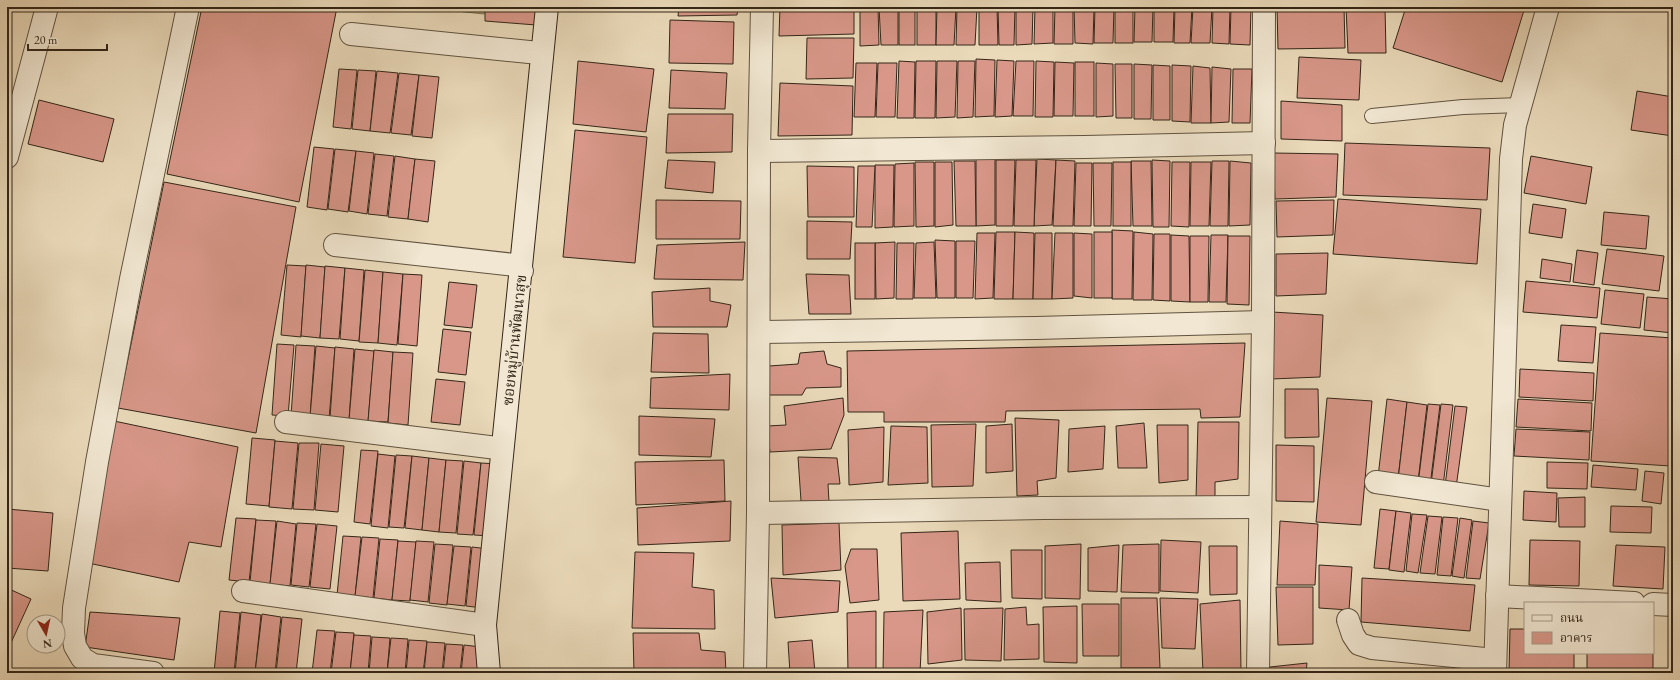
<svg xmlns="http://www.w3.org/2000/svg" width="1680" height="680" viewBox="0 0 1680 680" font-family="'EB Garamond','Noto Serif Thai',serif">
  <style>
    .green { fill: #bfbd8a; stroke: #797251 }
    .building { fill: #d89789; stroke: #332618 }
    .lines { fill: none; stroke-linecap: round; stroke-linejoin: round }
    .lane-casing { stroke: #615340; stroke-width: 16 }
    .street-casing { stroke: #615340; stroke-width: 24 }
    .secondary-casing { stroke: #332618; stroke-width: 24 }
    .lane { stroke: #f1e7d2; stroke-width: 14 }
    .street { stroke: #f1e7d2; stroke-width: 22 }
    .secondary { stroke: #f1e7d2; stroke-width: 22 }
    .labels { text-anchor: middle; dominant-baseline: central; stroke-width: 3; stroke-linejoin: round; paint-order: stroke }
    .street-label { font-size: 15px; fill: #332618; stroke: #f1e7d2 }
  </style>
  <rect width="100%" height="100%" fill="#eadaba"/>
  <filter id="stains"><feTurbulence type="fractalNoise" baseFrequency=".005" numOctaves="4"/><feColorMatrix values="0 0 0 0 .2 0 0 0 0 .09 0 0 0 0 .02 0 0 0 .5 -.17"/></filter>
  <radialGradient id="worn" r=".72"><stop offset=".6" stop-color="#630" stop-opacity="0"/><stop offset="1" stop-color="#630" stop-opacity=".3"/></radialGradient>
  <polygon class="green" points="420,7 485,7 484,14"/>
  <g class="building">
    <polygon points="202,7 337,7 299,202 167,174"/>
    <polygon points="485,7 537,7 536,25 485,21"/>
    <polygon points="679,7 738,7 737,15 678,16"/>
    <polygon points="780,7 854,7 854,34 779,36"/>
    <polygon points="860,7 878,7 879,45 860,46"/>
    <polygon points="879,7 898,7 898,45 881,45"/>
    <rect x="899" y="7" width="16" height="38"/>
    <rect x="917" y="7" width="19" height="38"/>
    <polygon points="937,7 956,7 954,45 936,45"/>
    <polygon points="957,7 977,7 975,45 956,45"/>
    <polygon points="979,7 997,7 998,45 979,45"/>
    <polygon points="998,7 1015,7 1014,45 999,45"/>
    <polygon points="1016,7 1033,7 1032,44 1016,45"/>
    <polygon points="1035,7 1053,7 1053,43 1034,44"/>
    <polygon points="1055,7 1073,7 1073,44 1054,44"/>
    <polygon points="1074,7 1094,7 1093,44 1075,43"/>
    <polygon points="1095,7 1114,7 1113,43 1094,43"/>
    <rect x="1115" y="7" width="18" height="36"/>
    <polygon points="1135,7 1153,7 1152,42 1134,42"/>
    <polygon points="1154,7 1174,7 1173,42 1154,42"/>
    <polygon points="1175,7 1192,7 1190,43 1174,43"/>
    <polygon points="1193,7 1212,7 1210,43 1191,43"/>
    <polygon points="1213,7 1230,7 1229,44 1212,43"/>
    <polygon points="1231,7 1251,7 1250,45 1230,44"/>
    <polygon points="1277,7 1344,7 1345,48 1278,49"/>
    <polygon points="1346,7 1385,7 1386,53 1348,53"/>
    <polygon points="1406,7 1525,7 1502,82 1393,48"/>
    <polygon points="670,20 734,22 733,64 669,63"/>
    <polygon points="807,38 854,38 853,78 806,79"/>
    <polygon points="1299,57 1361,60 1359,100 1297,98"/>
    <polygon points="976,59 995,60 994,116 975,117"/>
    <polygon points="997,60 1014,61 1012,116 995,117"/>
    <polygon points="578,61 654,69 646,132 573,124"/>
    <polygon points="899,61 915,62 914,118 897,118"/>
    <polygon points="916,61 936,61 935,118 915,118"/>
    <polygon points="937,61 957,61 955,117 936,118"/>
    <polygon points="958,61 975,61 973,117 957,118"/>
    <polygon points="1016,61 1034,61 1033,116 1013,116"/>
    <polygon points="1036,61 1054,62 1053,117 1035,117"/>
    <polygon points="1055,62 1074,63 1073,116 1054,116"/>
    <rect x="1075" y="62" width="19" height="54"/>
    <polygon points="856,63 877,63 875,117 854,117"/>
    <polygon points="878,63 897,63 895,117 876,117"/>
    <polygon points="1096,63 1113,64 1113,116 1096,117"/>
    <polygon points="1115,64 1132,64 1132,118 1116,118"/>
    <polygon points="1134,64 1152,65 1151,119 1134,119"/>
    <polygon points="1153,65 1170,66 1170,120 1153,120"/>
    <polygon points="1172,65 1191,66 1190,122 1172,121"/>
    <polygon points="1193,66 1210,68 1211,123 1191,123"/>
    <polygon points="1212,67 1231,69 1229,122 1211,123"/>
    <polygon points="339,69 357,70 351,129 333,127"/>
    <polygon points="1233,69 1252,69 1250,123 1232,123"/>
    <polygon points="358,70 376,71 370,131 352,129"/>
    <polygon points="671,70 727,73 725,109 669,108"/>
    <polygon points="377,71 398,73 390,133 370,131"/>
    <polygon points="399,73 419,75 411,135 391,133"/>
    <polygon points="419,75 439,77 432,138 412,136"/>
    <polygon points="780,83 853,86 852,135 778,136"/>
    <polygon points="1637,91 1673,97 1673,136 1631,130"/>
    <polygon points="39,100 114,119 103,162 28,144"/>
    <polygon points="1281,101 1342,105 1342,141 1281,139"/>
    <polygon points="668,114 733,114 732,152 666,153"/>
    <polygon points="575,130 647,137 635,263 563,257"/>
    <polygon points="1345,143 1490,148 1487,200 1343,195"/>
    <polygon points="314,147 334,149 327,210 307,207"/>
    <polygon points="335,149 356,151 348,212 328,209"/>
    <polygon points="356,151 374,153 367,214 349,211"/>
    <polygon points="1273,153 1338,154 1336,197 1275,199"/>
    <polygon points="375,154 394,156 387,216 368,214"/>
    <polygon points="395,156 415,159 408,219 388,217"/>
    <polygon points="1531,156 1592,167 1586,204 1524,193"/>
    <polygon points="415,159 435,161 428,222 408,219"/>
    <polygon points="976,159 995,159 995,225 976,226"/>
    <polygon points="1037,159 1056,160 1052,225 1034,226"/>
    <polygon points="668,160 715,162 713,193 665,188"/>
    <polygon points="996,160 1015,160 1013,226 996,226"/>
    <polygon points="1016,160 1036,160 1034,226 1014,226"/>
    <polygon points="1056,160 1075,161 1073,226 1053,226"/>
    <polygon points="1152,160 1170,161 1169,227 1153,227"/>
    <polygon points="954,161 975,161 976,226 956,226"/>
    <polygon points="1131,161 1151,161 1152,226 1133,226"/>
    <polygon points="1212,161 1229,161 1228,226 1210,226"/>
    <polygon points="1230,161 1251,163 1250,225 1229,226"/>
    <polygon points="915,162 934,162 934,226 916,227"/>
    <polygon points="935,162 952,162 953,225 935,227"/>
    <rect x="1113" y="162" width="18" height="64"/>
    <polygon points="1172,162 1190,162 1189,227 1171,226"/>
    <polygon points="1191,162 1211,162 1209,226 1190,226"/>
    <polygon points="914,163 914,226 894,227 895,164"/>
    <polygon points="1076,163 1092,163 1091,226 1074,226"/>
    <polygon points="1093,163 1112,163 1111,226 1094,226"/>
    <polygon points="875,165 894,165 893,227 875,228"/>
    <polygon points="807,166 854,167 854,217 808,217"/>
    <polygon points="858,166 875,166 872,227 856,227"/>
    <polygon points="164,182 296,207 256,433 118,408"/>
    <polygon points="1338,199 1481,209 1477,264 1333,254"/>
    <polygon points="656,200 741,201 740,239 656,239"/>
    <polygon points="1334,200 1333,235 1277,237 1276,201"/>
    <polygon points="1533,204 1566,209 1562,238 1529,233"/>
    <polygon points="1604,212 1649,216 1646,249 1601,245"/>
    <polygon points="807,221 852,222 850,259 807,259"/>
    <polygon points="1112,230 1133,231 1132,299 1112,299"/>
    <polygon points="996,232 1015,232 1013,299 994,299"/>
    <polygon points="1015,232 1034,233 1033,299 1013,299"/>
    <rect x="1094" y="232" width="18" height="66"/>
    <polygon points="1134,232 1153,234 1152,300 1133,300"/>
    <polygon points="977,233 995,233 993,298 975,299"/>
    <polygon points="1035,233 1052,233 1052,299 1033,299"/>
    <polygon points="1055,233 1073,233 1073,298 1052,299"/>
    <polygon points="1074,233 1092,234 1092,298 1074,296"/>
    <polygon points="1154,234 1170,234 1170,301 1153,300"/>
    <polygon points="1171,235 1189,236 1190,302 1171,301"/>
    <polygon points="1211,235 1228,235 1226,302 1209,302"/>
    <polygon points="1190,236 1209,236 1208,302 1190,302"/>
    <polygon points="1228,236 1250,236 1249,305 1227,304"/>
    <polygon points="935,240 955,241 955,298 937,298"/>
    <polygon points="956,241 975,241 973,298 956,298"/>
    <polygon points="745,242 743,280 654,279 657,245"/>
    <polygon points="895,242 894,298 876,299 875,243"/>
    <polygon points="934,242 936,298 914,298 916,243"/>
    <rect x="855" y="243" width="20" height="56"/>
    <polygon points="897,243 914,243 913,299 896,299"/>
    <polygon points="1607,249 1664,256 1659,291 1602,284"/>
    <polygon points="1577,250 1598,253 1594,285 1573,282"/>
    <polygon points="1328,253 1326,294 1276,296 1276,254"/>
    <polygon points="1542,259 1572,264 1570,282 1540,278"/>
    <polygon points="287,265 306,266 301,337 281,335"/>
    <polygon points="306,265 325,267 320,338 301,336"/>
    <polygon points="325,266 345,268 339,339 320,338"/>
    <polygon points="345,268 364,270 359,341 340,339"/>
    <polygon points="365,270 383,272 378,343 359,342"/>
    <polygon points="383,272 403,274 397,345 378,343"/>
    <polygon points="403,274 422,275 417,346 398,344"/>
    <polygon points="806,274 849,275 851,314 809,314"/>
    <polygon points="1526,281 1600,288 1597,318 1523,312"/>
    <polygon points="449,282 477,285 472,328 444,325"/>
    <polygon points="710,288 710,301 731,305 727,327 653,327 652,292"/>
    <polygon points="1605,290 1644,294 1640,328 1601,324"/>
    <polygon points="1647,297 1673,299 1673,333 1644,330"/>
    <polygon points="1272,312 1323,315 1320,377 1271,379"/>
    <polygon points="1561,325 1596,327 1593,363 1558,361"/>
    <polygon points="443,329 471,332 466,375 438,372"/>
    <polygon points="653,333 708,334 709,373 651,372"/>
    <polygon points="1600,333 1673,338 1673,441 1671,466 1591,461"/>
    <polygon points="1245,343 1240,417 1201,418 1200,409 1006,411 1005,422 884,422 884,412 848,412 847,351"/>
    <polygon points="277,344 294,345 288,416 272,415"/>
    <polygon points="296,345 315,346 310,417 291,416"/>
    <polygon points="316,346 335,348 329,419 310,417"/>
    <polygon points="335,347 354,349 349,420 330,418"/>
    <polygon points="355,349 374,351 368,422 349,420"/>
    <polygon points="374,350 393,352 388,422 368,421"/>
    <polygon points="824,351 827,364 841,368 841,387 806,388 802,395 767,395 769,366 798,364 800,353"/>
    <polygon points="393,352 413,353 408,425 388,423"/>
    <polygon points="1520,369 1594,373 1593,401 1519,397"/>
    <polygon points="730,374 729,410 650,408 651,378"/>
    <polygon points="436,379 465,382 460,425 431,422"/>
    <polygon points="1285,389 1318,389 1319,437 1285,438"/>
    <polygon points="843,398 844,415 831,449 770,452 767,426 786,425 784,406"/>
    <polygon points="1327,398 1372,401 1361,525 1316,522"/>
    <polygon points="1387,399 1407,402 1398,479 1378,477"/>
    <polygon points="1518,399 1592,403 1591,431 1516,427"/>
    <polygon points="1407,402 1427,405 1418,482 1398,480"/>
    <polygon points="1428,404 1440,405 1430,486 1418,484"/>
    <polygon points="1441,404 1453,405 1443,486 1431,484"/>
    <polygon points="1455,406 1467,407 1456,488 1445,486"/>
    <polygon points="639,416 715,419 711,457 639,455"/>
    <polygon points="1015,418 1059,420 1056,478 1037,481 1038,495 1017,496"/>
    <polygon points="114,421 238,447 221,547 189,542 179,582 88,563"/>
    <polygon points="1198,422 1239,422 1238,479 1215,482 1215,500 1196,499"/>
    <polygon points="1144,423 1147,468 1118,468 1116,426"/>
    <polygon points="976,424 973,486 932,487 931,425"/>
    <polygon points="1012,424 1013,471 986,473 986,426"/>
    <polygon points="1157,425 1188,425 1188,480 1159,483"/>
    <polygon points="891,426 927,427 928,483 888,485"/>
    <polygon points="1105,426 1103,469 1068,472 1069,429"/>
    <polygon points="884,427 883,482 849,485 848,430"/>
    <polygon points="1516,429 1590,432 1589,460 1514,456"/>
    <polygon points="252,438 275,440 269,506 246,504"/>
    <polygon points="275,441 298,443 292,509 269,507"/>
    <polygon points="299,443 319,443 314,510 293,509"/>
    <polygon points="321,444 344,446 338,512 315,510"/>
    <polygon points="1276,445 1314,446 1314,502 1276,501"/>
    <polygon points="361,450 378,451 370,524 354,522"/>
    <polygon points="378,454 395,456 388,528 371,526"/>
    <polygon points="396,455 412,456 404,528 389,527"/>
    <polygon points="412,456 429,458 422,530 405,528"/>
    <polygon points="798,457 837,458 840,484 828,484 829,502 801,501"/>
    <polygon points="429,458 446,460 439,532 422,530"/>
    <polygon points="446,460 463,461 456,533 439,532"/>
    <polygon points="724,460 725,501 636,505 635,462"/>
    <polygon points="464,461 481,463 473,535 457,534"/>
    <polygon points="1547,462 1588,463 1587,489 1547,488"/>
    <polygon points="481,463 498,464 491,536 474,535"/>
    <polygon points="1593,465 1638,469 1636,490 1591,487"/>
    <polygon points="1645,471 1664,473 1661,504 1642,501"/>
    <polygon points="1524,491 1557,493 1556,522 1523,520"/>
    <polygon points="1585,497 1585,527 1559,527 1558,498"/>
    <polygon points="731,501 730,541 638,545 637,508"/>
    <polygon points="1611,506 1652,507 1651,533 1610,532"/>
    <polygon points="7,509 53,513 48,571 7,568"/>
    <polygon points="1380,509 1396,511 1389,569 1374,568"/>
    <polygon points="1396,511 1411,513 1404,572 1389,570"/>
    <polygon points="1412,514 1427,515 1418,573 1406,571"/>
    <polygon points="1428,516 1442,517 1435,574 1420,573"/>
    <polygon points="1443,517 1458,518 1451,576 1437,575"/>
    <polygon points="236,518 256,519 249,582 229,580"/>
    <polygon points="1460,518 1472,520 1464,578 1452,576"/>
    <polygon points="256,520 276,521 270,584 250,582"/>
    <polygon points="277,521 296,524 290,586 270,584"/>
    <polygon points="1280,521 1318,524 1315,585 1277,585"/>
    <polygon points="1473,521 1489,523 1480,579 1466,578"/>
    <polygon points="297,523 316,524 309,587 291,585"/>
    <polygon points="839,523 841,570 783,575 782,525"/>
    <polygon points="317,524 337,526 330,589 310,587"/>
    <polygon points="958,531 960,599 903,601 901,533"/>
    <polygon points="343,536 361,537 355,597 337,595"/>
    <polygon points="362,537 379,538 373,598 355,596"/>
    <polygon points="380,539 398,540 392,600 374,598"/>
    <polygon points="1161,540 1201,542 1198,593 1160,591"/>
    <polygon points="1530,540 1580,541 1579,586 1529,585"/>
    <polygon points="398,541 416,542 410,601 392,600"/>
    <polygon points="416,541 434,542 428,602 410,600"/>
    <polygon points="435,544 453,545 447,605 429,603"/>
    <polygon points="1081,544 1080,599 1045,598 1045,546"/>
    <polygon points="1159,544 1159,593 1121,592 1123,545"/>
    <polygon points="1119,545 1117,592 1088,591 1088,548"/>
    <polygon points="1616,545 1665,547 1663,589 1613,586"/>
    <polygon points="454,546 471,547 465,606 447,604"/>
    <polygon points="1209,546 1237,546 1237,594 1210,595"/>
    <polygon points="472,547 489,549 483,608 466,606"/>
    <polygon points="851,549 877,549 879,600 850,603 845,566"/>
    <polygon points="1011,550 1042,550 1042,599 1012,598"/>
    <polygon points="635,552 694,553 692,587 714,590 715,629 632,628"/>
    <polygon points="1000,562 1001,602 966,600 965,563"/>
    <polygon points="1319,565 1352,567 1349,610 1319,608"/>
    <polygon points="771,578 840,581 838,612 775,618"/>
    <polygon points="1362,578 1475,585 1470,631 1361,622"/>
    <polygon points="1276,587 1313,587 1313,644 1278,645"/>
    <polygon points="7,588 31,599 10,645 7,644"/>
    <polygon points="1121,598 1157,598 1160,668 1121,668"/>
    <polygon points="1160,598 1198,599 1195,649 1162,648"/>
    <polygon points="1240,600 1241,673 1203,673 1200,604"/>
    <polygon points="1082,604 1119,604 1119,656 1083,656"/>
    <polygon points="1077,606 1077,663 1044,662 1043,607"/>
    <polygon points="1026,607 1027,625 1039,624 1039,659 1004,660 1005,609"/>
    <polygon points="961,608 962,660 928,664 927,612"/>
    <polygon points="1003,608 1001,661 965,660 964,609"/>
    <polygon points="923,610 920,673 883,673 884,612"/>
    <polygon points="220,611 240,613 234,673 214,673"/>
    <polygon points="876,611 876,673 848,673 847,613"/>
    <polygon points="90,612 180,618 174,660 85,647"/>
    <polygon points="241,612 261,615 255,673 235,673"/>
    <polygon points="262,614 281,617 275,673 255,673"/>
    <polygon points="282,617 302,619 296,673 276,673"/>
    <polygon points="1510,629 1525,629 1525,653 1574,653 1574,673 1509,673"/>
    <polygon points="317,630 335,631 330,673 312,673"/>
    <polygon points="336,632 354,633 350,673 331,673"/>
    <polygon points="633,633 699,633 701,650 725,652 726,673 634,673"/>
    <polygon points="1653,634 1653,673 1587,673 1587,653 1653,653"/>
    <polygon points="354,635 371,636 368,673 350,673"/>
    <polygon points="372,637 390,638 387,673 369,673"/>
    <polygon points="391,638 408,639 405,673 387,673"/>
    <polygon points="409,640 427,641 423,673 406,673"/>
    <polygon points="812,640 815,673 790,673 788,642"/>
    <polygon points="427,642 445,643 442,673 424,673"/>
    <polygon points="446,644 463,645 460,673 443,673"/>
    <polygon points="464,645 481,647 479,673 461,673"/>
    <polygon points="1307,663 1306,673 1270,673 1270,667"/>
  </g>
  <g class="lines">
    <g class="lane-casing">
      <polyline id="lane" points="1372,116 1463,107 1521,105"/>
    </g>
    <g class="street-casing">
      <g id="street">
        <polyline points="351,34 539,53 542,55"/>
        <polyline points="759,151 1085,147 1264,143"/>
        <polyline points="7,157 47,7"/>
        <polyline points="335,245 515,265 522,271"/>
        <polyline points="759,332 1036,328 1263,322"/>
        <polyline points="286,422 497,448 501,452"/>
        <polyline points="1376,482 1500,500"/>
        <polyline points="758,513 1043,508 1259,507"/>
        <polyline points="243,591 485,625"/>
        <polyline points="1497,596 1634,603"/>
        <polyline points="1653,604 1673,605"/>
        <polyline points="1348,620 1353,635 1359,644 1372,648 1495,660"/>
        <polyline points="153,673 93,665 82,658 75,646 73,633 74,608 97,462 131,279 188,7"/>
        <polyline points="755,673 758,513 759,151 762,7"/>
        <polyline points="1258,673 1263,322 1264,7"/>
        <polyline points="1495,673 1511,159 1515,125 1548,7"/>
      </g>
    </g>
    <g class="secondary-casing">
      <polyline id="secondary" points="489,673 485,625 547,7"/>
    </g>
    <use href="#lane" class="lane"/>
    <use href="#street" class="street"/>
    <use href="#secondary" class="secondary"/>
  </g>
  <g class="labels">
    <g class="street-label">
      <text transform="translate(514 340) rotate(-84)">ซอยหมู่บ้านพัฒนาสุข</text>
    </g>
  </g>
  <rect width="1680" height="680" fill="none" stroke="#eadaba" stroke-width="24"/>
  <rect x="8" y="8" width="1664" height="664" fill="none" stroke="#332618" stroke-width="2"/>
  <rect x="12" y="12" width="1656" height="656" fill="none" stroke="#332618"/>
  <rect x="1524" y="602" width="130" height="52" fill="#f1e7d2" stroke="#a59a88"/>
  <rect x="1532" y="615" width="20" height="6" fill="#f1e7d2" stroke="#a59a88"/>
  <text x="1560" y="622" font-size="12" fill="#332618">ถนน</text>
  <rect x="1532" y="632" width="20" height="12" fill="#d89789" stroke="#a59a88"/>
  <text x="1560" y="642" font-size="12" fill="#332618">อาคาร</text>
  <g transform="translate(46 634) rotate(171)"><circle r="19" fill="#f1e7d2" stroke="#a59a88"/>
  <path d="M0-3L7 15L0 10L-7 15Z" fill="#8f2418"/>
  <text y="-6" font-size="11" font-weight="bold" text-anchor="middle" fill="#332618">N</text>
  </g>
  <path d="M28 44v6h79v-6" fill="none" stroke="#332618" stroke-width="2"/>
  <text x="34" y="44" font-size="12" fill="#332618" stroke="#f1e7d2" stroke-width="3" paint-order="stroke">20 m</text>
  <rect width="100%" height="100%" filter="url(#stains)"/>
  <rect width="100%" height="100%" fill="url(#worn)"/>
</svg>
